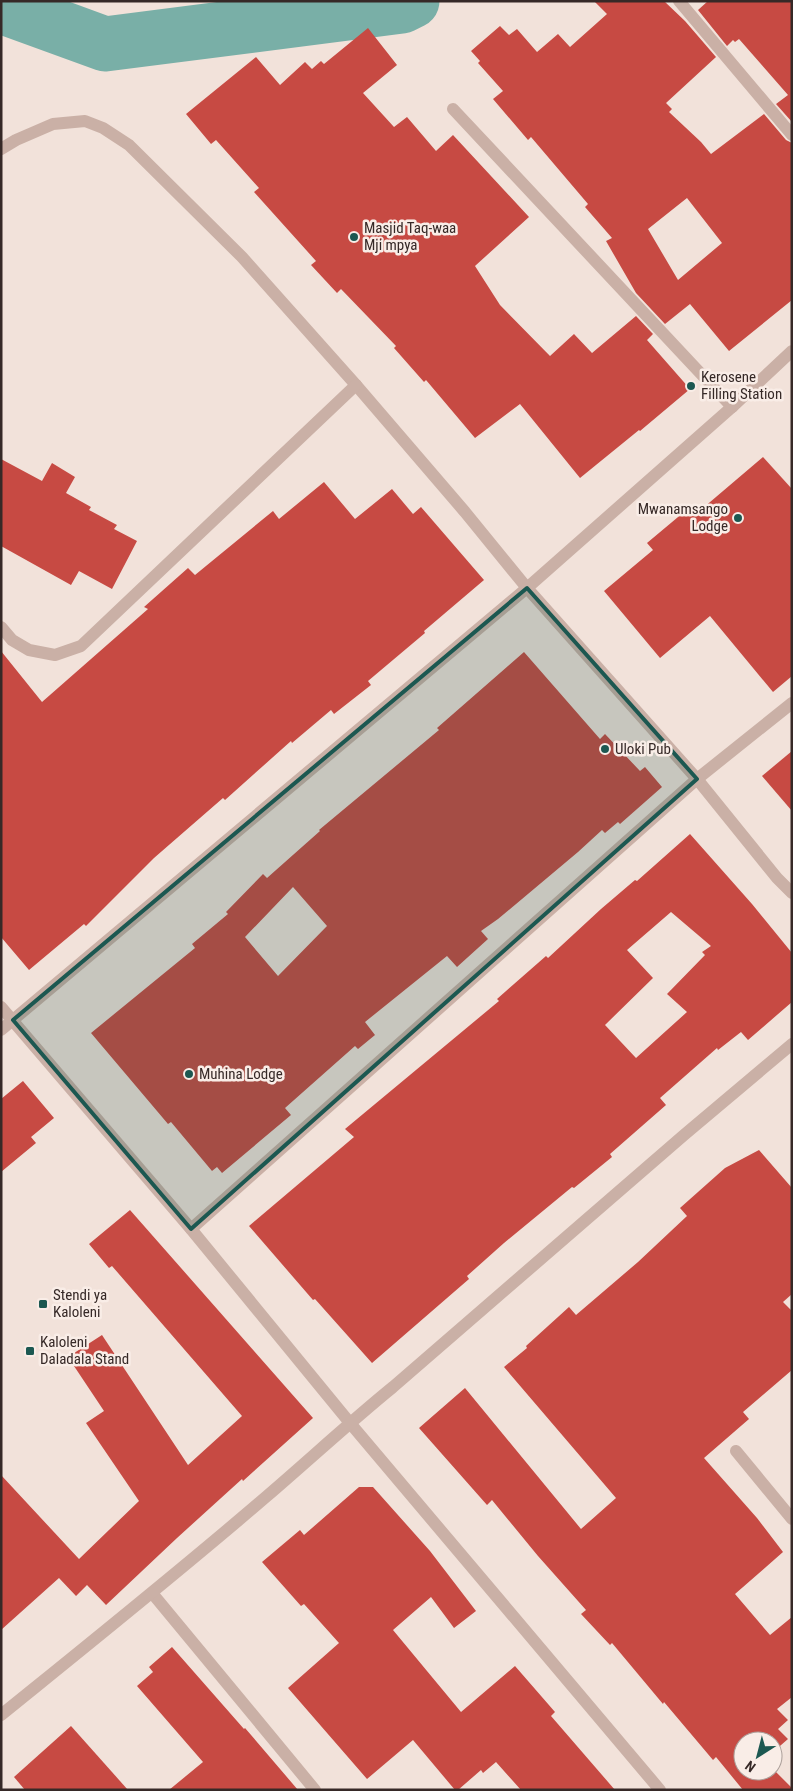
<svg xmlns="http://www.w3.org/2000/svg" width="793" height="1791" viewBox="0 0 793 1791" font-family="'Roboto Condensed',sans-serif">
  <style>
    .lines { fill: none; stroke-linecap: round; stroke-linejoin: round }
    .river { stroke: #79afa7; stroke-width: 55 }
    .building { fill: #c74a43; fill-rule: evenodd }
    .minor { stroke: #cab0a6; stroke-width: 12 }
    .marked { fill: #1c5851; fill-opacity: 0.2; stroke: #1c5851; stroke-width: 4; stroke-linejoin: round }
    .poi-dot { fill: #1c5851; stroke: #f9ede7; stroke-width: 2 }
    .labels { text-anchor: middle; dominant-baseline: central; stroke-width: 5; stroke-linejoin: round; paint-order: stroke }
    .poi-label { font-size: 15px; fill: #362927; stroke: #f9ede7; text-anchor: start }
  </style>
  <rect width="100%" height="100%" fill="#f2e2da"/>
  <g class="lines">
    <polyline class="river" points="1,6 105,44 402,6 412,1"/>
  </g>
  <g class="building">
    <path d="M594,1H664L685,21L716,57L666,103L672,109L669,112L701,142L711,154L764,114L786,140L792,143V300L729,351L690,304L665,324L636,293L606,241L612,238L585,207L588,204L531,137L528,140L493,99L503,91L478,63L480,61L471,51L500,26L509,35L517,29L537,52L558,34L570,47L607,14ZM687,198L722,243L678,280L648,229Z"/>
    <polygon points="708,1 792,1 792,122 776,104 788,95 739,39 735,42 733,40 727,46 698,10"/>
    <polygon points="368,28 397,65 363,93 394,127 407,117 436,151 453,135 529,217 475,266 500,305 550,356 574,334 592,353 636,316 653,334 647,340 690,389 640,431 639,430 580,478 520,404 475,438 426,380 424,382 394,348 396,346 341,289 337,293 311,265 316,261 254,192 259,188 216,140 211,144 186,114 256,57 280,85 305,62 312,69 321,61 324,64"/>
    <polygon points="763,457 792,489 792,676 773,692 710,616 660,658 604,591 653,550 647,543 690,507 696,514"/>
    <polygon points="1,459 42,481 52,463 75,477 66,493 91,507 89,510 117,525 114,529 137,541 112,589 79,571 71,585 1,546"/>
    <polygon points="324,482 355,519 392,489 413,514 421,507 484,580 424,631 425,633 368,681 371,685 334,714 331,710 292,743 291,741 225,800 223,798 154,858 86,926 84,924 29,970 1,937 1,651 42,702 148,609 144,607 188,568 195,575 273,511 279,519"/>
    <path d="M524,652L600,739L605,734L640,771L645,767L662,787L620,824L618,822L605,833L602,830L578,852L498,919L481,931L488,939L457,967L447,956L365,1022L375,1035L358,1049L355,1046L285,1108L291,1115L222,1173L217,1167L212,1171L171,1122L168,1124L91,1033L195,948L192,944L228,914L226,912L263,874L267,878L320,831L319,830L439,730L437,728ZM293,887L327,926L278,976L245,937Z"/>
    <polygon points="792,751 792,811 762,776"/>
    <path d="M690,834L752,904L792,953V1002L748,1040L741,1032L718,1050L717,1048L660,1098L666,1105L610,1154L612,1157L574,1188L572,1187L504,1243L467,1276L469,1279L372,1363L315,1299L313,1300L249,1226L354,1137L345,1129L499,1001L497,999L546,956L548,958L601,909L635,880L637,881ZM671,912L711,946L702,952L705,955L667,994L687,1012L636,1058L605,1025L653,978L627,950Z"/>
    <polygon points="23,1081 54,1118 31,1137 36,1143 1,1172 1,1099"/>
    <polygon points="759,1150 792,1188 792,1294 783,1302 792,1311 792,1370 743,1412 749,1419 704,1458 757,1518 783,1552 735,1594 770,1635 792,1617 792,1697 777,1709 788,1720 778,1729 788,1739 773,1752 773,1741 743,1741 743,1771 773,1771 773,1769 792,1788 792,1790 743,1790 716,1757 713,1760 664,1702 663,1704 612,1643 610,1645 581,1614 586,1610 538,1556 492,1500 487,1505 419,1428 465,1388 581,1529 616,1498 504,1367 527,1348 526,1346 569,1307 576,1315 638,1262 687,1216 680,1208 725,1168"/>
    <polygon points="130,1210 313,1418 243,1481 242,1479 177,1538 106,1605 87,1585 76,1596 59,1578 1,1630 1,1475 79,1559 139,1501 86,1423 104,1411 68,1357 102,1335 188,1465 242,1416 112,1266 109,1268 89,1244"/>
    <polygon points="359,1487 373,1487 430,1551 476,1611 454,1628 431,1597 393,1630 461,1712 515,1666 555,1712 551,1716 615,1790 521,1790 496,1762 483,1773 481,1770 458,1790 455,1790 413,1740 367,1779 288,1688 339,1643 304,1604 301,1606 262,1562 300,1530 304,1535"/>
    <polygon points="172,1647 244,1729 245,1728 298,1790 169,1790 203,1762 137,1686 153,1672 149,1667"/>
    <polygon points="71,1726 128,1790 25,1790 14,1777"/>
  </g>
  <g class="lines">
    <g class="minor">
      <polyline points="679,1 792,135"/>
      <polyline points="453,109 732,407"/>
      <polyline points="1,149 16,140 53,124 85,121 103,128 129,145 242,257 356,385 465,512 527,588 697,779 777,878 792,893"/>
      <polyline points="1,627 12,640 29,650 55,655 81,646 356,385"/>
      <polyline points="1,1007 191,1229 350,1423 660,1790"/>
      <polyline points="1,1030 527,588 732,407 792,351"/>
      <polyline points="191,1229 697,779 792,703"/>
      <polyline points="736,1451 792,1519"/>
      <polyline points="152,1593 315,1790"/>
      <path d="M1,1715C90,1643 180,1571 267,1496C309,1460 350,1422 393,1387L684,1135L792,1044"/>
    </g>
  </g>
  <path class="marked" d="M527,588L697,779L191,1229L13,1020Z"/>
  <g class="poi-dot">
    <circle cx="354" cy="237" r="5"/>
    <circle cx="691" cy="386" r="5"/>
    <circle cx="738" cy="518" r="5"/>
    <circle cx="605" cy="749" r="5"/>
    <circle cx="189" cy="1074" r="5"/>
    <rect x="38" y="1299" width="10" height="10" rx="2.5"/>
    <rect x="25" y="1346" width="10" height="10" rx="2.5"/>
  </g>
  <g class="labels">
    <g class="poi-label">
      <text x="364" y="228">Masjid Taq-waa<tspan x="364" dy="17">Mji mpya</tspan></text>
      <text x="701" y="377">Kerosene<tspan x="701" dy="17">Filling Station</tspan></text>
      <text x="728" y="509" text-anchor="end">Mwanamsango<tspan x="728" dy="17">Lodge</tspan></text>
      <text x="615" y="749">Uloki Pub</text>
      <text x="199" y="1074">Muhina Lodge</text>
      <text x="53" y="1295">Stendi ya<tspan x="53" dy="17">Kaloleni</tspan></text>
      <text x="40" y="1342">Kaloleni<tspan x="40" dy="17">Daladala Stand</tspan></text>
    </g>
  </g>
  <rect width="793" height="1791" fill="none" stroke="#362927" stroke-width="5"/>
  <g transform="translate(758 1756) rotate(216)"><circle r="24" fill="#f9ede7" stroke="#ab9f9a"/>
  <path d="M0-4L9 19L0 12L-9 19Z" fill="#1c5851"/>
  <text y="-8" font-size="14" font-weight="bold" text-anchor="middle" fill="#362927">N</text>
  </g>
</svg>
